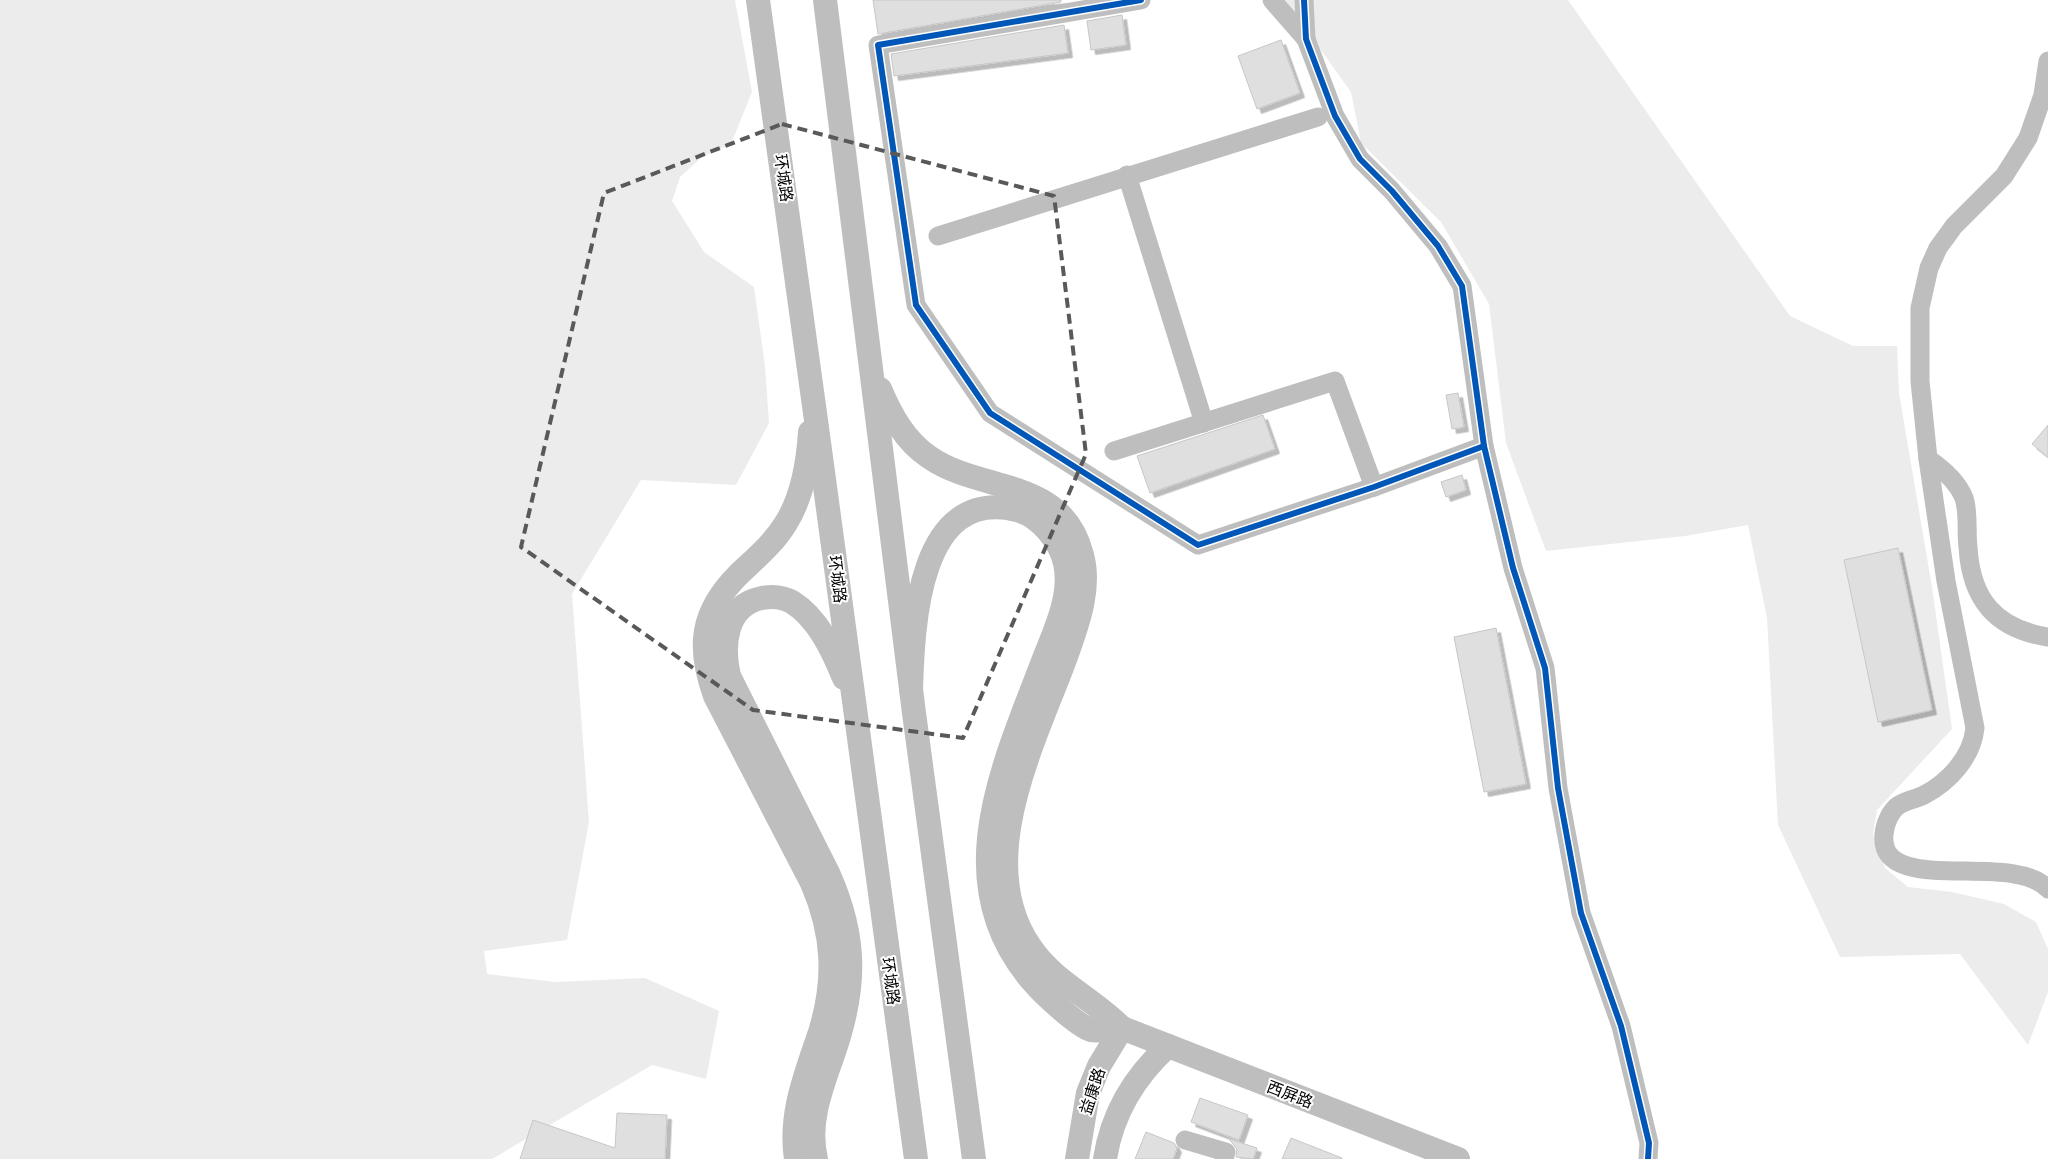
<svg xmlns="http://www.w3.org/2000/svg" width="2048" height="1159" viewBox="0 0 2048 1159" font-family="'PT Sans','Noto Sans SC',sans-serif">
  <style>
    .green { fill: #ececec }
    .building { fill: #dfdfdf; stroke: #c7c7c7; filter: url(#shadow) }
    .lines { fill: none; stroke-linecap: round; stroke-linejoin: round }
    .minor { stroke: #bebebe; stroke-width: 19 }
    .major { stroke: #bebebe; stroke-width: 24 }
    .cycleway-casing { stroke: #fff; stroke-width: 9 }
    .cycleway { stroke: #0057b8; stroke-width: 6 }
    .marked { fill: none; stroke: #595959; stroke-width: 4; stroke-dasharray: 10 6; stroke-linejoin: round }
    .labels { text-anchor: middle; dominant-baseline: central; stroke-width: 4; stroke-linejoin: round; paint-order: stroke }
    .street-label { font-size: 16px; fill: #000; stroke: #fff }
  </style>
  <defs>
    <filter id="shadow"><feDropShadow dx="4.5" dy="4.5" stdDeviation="0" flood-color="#0004"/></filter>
  </defs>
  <rect width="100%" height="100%" fill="#fff"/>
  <g class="green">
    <polygon points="0,0 735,0 752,92 731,144 702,157 680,177 672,201 704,252 754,287 765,366 769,423 736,485 641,480 572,594 589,822 567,940 484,951 487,974 556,982 645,978 719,1011 706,1079 652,1065 492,1159 0,1159"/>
    <polygon points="1285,0 1568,0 1790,316 1853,346 1897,346 1899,393 1932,587 1952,729 1877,810 1873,834 1885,868 1908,887 1952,892 2004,904 2036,922 2048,949 2048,992 2028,1045 1960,954 1840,957 1778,825 1767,618 1748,525 1685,536 1546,551 1506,443 1489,304 1441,222 1361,143 1351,92"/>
  </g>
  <g class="building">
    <polygon points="873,0 1061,0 1061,2 878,34"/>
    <polygon points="1122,15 1126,45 1091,50 1087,21"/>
    <polygon points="1064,25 1068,53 894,76 891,54"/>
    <polygon points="1281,40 1300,93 1257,109 1238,56"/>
    <polygon points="1458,393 1464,427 1452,429 1446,395"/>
    <polygon points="1263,415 1275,449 1150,493 1137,456"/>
    <polygon points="2048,425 2048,457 2032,444"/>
    <polygon points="1462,475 1466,490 1446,497 1441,482"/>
    <polygon points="1898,548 1932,710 1878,722 1844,560"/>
    <polygon points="1496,628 1526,784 1484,792 1454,637"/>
    <polygon points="1200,1098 1248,1115 1239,1140 1191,1122"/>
    <polygon points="617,1113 667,1115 665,1159 520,1159 533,1120 615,1148"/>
    <polygon points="1146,1132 1174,1143 1177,1148 1173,1159 1135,1159"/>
    <polygon points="1291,1138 1342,1158 1342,1159 1282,1159"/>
    <polygon points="1229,1139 1257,1148 1253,1159 1236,1157 1237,1149"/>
  </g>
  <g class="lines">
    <g class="minor">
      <polyline points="1141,0 878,45 916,305 990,413 1198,545 1374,487 1484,446"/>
      <polyline points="1272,0 1306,39"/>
      <polyline points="1304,0 1306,39 1335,116 1360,159 1392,191 1438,246 1462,286 1484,446 1513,568 1545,668 1558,788 1581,913 1621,1026 1649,1143 1648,1159"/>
      <path d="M2048,61L2043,95L2028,138L2004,176L1954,226L1938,248L1929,268L1920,308V381L1928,459L1946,581L1975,728C1972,757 1949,782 1924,795C1916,799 1907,800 1899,805C1890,811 1885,824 1884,834C1878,898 2013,850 2048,889"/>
      <polyline points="1127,175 1204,423"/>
      <polyline points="938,236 1318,117"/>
      <polyline points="1114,451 1335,381 1374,487"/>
      <path d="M1928,459C1943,469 1957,481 1964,498C1969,513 1966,532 1968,547C1971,600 1996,629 2048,637"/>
      <polyline points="1185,1140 1226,1152 1224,1159"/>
    </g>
    <g class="major">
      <path d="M758,0C813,386 862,773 916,1159"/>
      <polyline points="825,0 914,713 974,1159"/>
      <path d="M880,389C891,415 905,441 929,457C982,494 1062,476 1082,555C1091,588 1078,623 1067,654C1036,740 970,861 1031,948C1054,982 1094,999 1122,1028"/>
      <path d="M911,690C913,625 918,486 1017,510C1040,516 1060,541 1065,563C1072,594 1056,628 1045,656C1005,762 945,883 1034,983C1043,994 1078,1026 1091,1030C1099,1032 1113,1028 1122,1028L1458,1159"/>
      <path d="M796,1159C789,1114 806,1074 820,1032C836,980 834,934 812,883L715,696C697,646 701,612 739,574C756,558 774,543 786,523C803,496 808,463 810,432"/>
      <path d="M816,1159C807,1122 822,1087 834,1052C856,988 857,938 829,875L729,676C722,646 725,605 762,598C772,596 783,597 792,602C818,618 833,651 844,678"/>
      <polyline points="1077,1159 1088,1093 1099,1066 1122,1028"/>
      <path d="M1105,1159C1112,1113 1134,1077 1168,1046"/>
    </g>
    <g class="cycleway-casing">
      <g id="cycleway">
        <polyline points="1141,0 878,45 916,305 990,413 1198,545 1374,487 1484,446"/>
        <polyline points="1304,0 1306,39 1335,116 1360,159 1392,191 1438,246 1462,286 1484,446 1513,568 1545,668 1558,788 1581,913 1621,1026 1649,1143 1648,1159"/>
      </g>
    </g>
    <use href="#cycleway" class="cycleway"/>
  </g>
  <path class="marked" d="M782,124L1054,196L1086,454L963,738L753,710L521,547L604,193Z"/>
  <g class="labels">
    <g class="street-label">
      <text transform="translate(784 178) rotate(82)">环城路</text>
      <text transform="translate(838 579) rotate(83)">环城路</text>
      <text transform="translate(891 981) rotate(82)">环城路</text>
      <text transform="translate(1092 1091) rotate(-72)">益康路</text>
      <text transform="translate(1290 1094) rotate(21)">西屏路</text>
    </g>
  </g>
</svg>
